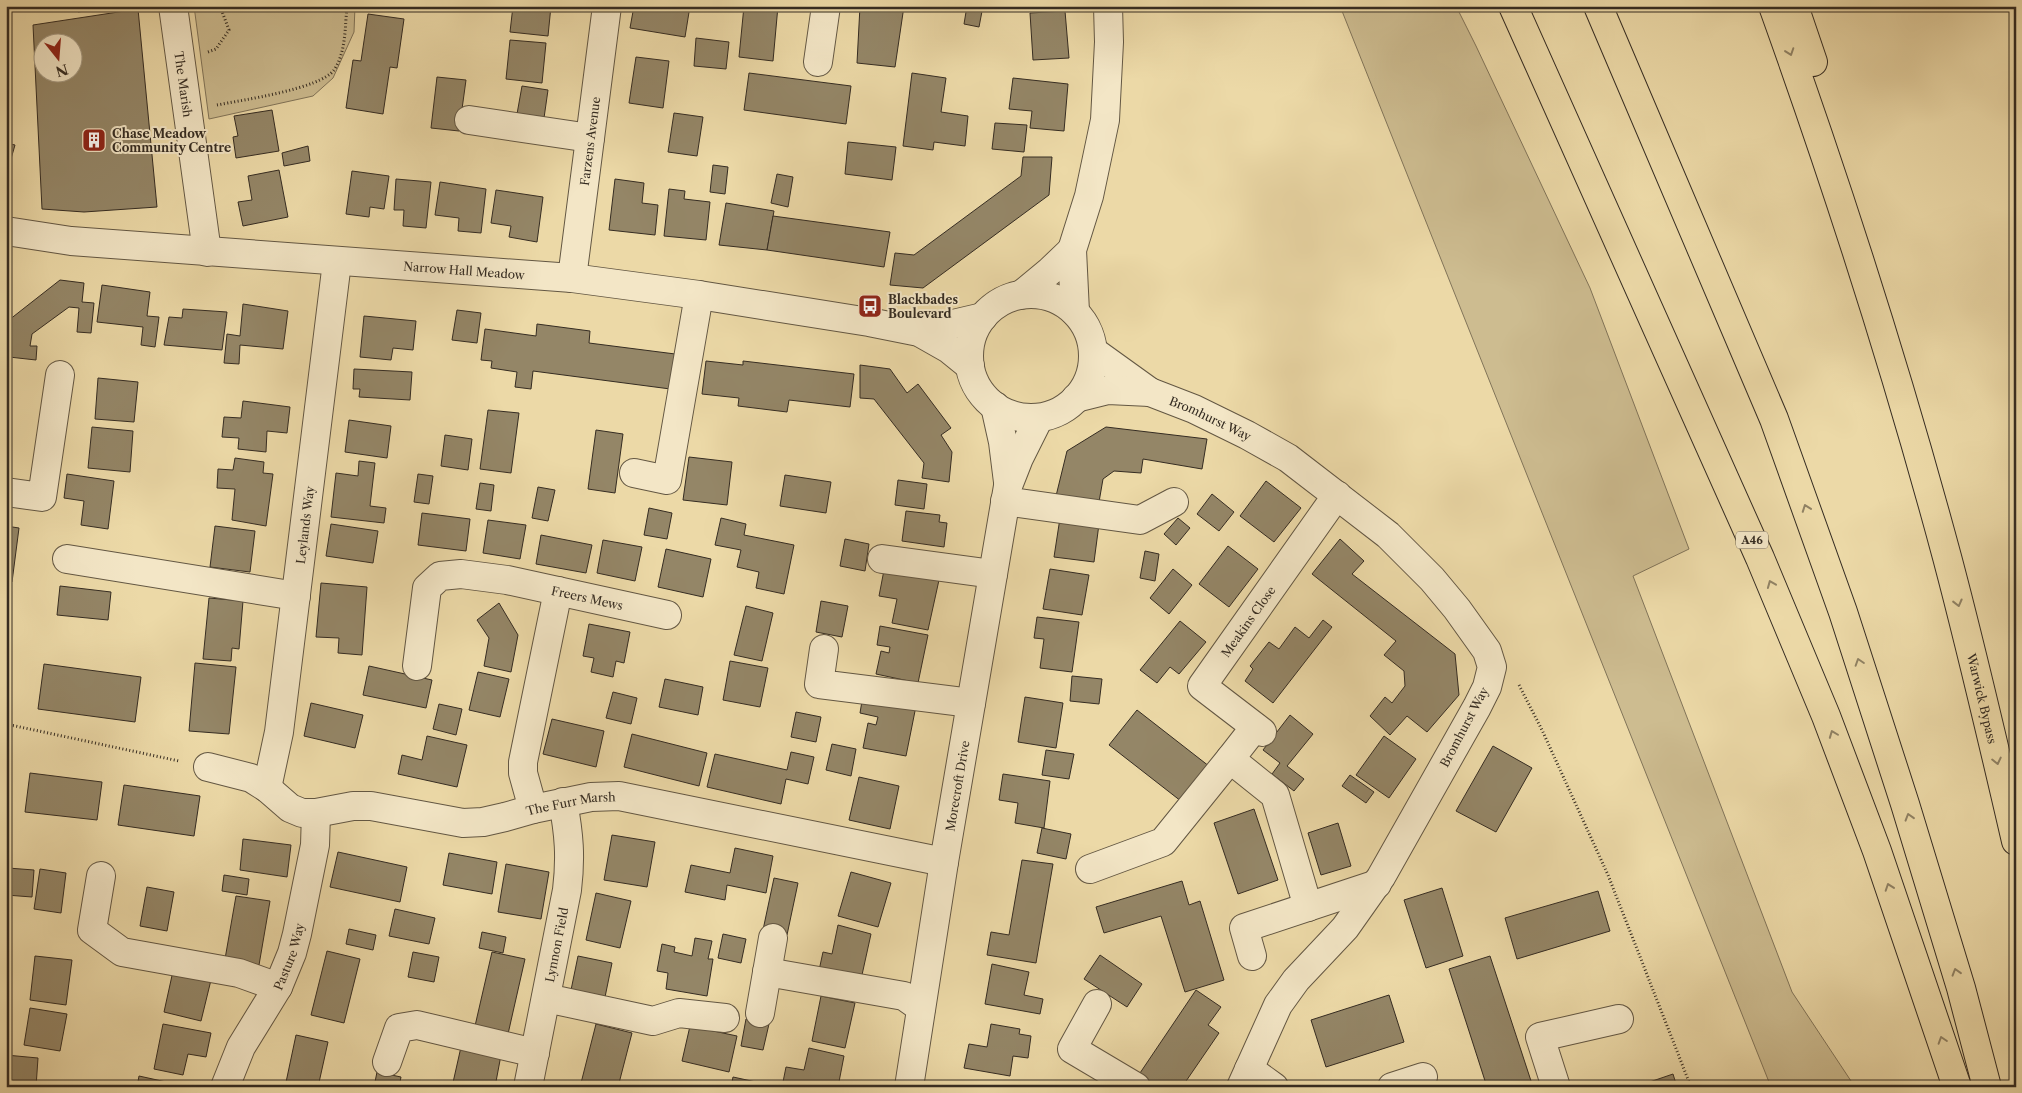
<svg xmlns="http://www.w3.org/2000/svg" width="2022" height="1093" viewBox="0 0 2022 1093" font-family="'Libre Caslon Text',serif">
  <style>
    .green { fill: #cdbc90; stroke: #817459 }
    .building { fill: #948667; stroke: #352c22; fill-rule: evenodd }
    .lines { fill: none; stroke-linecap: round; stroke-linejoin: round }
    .minor-casing { stroke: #635743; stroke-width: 30 }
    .highway-casing { stroke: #352c22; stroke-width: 30 }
    .path { stroke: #352c22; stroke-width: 3; stroke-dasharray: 1 2.5; stroke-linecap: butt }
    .minor { stroke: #f3e6c6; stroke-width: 28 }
    .highway { stroke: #ecd9a7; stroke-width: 28 }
    .oneway { stroke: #908264 }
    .labels { text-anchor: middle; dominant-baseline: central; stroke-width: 4; stroke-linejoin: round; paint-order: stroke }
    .shield { fill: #f3e6c6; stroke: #6e6453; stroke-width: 1 }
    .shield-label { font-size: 11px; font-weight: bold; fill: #352c22 }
    .street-label { font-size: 12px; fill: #352c22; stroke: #f3e6c6 }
    .poi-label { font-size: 12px; font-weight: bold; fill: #352c22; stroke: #f3e6c6; text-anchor: start }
  </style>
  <rect width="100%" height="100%" fill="#ecd9a7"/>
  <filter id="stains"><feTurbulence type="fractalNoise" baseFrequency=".004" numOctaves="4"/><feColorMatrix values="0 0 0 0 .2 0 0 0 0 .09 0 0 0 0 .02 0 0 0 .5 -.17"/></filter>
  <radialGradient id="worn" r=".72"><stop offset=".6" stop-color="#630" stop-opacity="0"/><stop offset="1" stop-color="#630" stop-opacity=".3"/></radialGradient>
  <g class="green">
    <polygon points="194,6 355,6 354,32 333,78 313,96 209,119"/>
    <polygon points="1340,6 1456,6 1476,46 1590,288 1689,549 1633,576 1792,992 1855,1087 1771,1087"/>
  </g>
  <g class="building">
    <polygon points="78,6 117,6 78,12"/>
    <polygon points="513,6 551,6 548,36 510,32"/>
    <polygon points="634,6 690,6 685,37 630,28"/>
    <polygon points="744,6 778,6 773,61 739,57"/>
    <polygon points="860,6 904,6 895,67 857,63"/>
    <polygon points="967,6 983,6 979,27 964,24"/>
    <path d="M138,9L157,207L84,212L42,209L33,25ZM42,42H72V72H42Z"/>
    <polygon points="1065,11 1069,58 1033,60 1030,13"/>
    <polygon points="368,14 404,19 397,68 390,67 383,114 346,108 353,60 361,61"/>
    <polygon points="696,38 729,42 726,69 694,66"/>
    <polygon points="510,40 546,43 542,83 506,79"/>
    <polygon points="636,57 669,61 663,108 629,103"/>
    <polygon points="749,73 851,86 846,124 744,110"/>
    <polygon points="912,73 946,78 941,112 968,116 965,146 934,142 933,150 903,146"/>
    <polygon points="437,77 466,80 459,131 431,128"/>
    <polygon points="1013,78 1068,84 1064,131 1030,128 1032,111 1009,109"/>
    <polygon points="522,86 548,90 544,118 517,114"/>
    <polygon points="272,110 279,151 236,158 233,137 238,136 234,116"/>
    <polygon points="674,113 703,117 697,156 668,152"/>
    <polygon points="995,123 1027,125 1024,152 992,149"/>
    <polygon points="848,142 896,147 892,180 845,174"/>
    <polygon points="6,143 15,145 6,176"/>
    <polygon points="308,146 310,161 284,166 282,153"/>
    <polygon points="1023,157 1052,157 1049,195 923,288 890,285 895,253 914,255 1021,176"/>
    <polygon points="713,165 728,167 725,194 710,192"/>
    <polygon points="279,170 288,217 243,226 238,202 252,200 248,176"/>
    <polygon points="352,171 389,176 384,209 370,207 369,217 346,214"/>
    <polygon points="777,174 793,177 788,207 771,203"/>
    <polygon points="396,179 431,182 426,228 403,226 404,210 394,210"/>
    <polygon points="615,179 644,183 642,203 658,205 655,235 609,230"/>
    <polygon points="440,182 486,189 481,233 458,231 459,218 435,215"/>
    <polygon points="669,189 685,191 684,199 710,202 706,240 664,236"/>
    <polygon points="496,190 543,197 537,242 509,237 511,226 491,223"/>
    <polygon points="726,203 774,211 767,250 719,245"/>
    <polygon points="773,216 890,232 884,267 767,250"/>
    <polygon points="60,280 84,283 82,302 94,303 91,333 77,332 79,308 69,307 32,334 30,346 37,346 36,360 9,357 10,345 6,345 9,320"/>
    <polygon points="102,285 150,292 147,316 159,317 155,347 141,345 143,327 97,322"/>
    <polygon points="243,304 288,311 283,349 240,345 239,364 224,363 227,334 240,336"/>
    <polygon points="183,309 227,312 222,350 164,345 169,317 182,318"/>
    <polygon points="457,310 481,313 477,343 452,340"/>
    <polygon points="364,316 416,321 413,350 393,348 391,360 360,357"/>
    <polygon points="537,324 590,331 589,343 683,355 678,390 533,371 531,389 515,387 517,372 491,368 492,361 481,360 485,329 536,336"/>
    <polygon points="706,361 743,365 743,361 854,374 850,407 789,400 787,412 738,406 739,398 702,394"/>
    <polygon points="860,365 890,369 907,393 918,384 951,428 941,435 952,452 949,482 922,478 924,463 874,399 860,398"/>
    <polygon points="354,369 412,372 410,400 359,397 360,389 353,389"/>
    <polygon points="98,378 138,382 134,422 95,419"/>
    <polygon points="243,401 290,407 287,433 267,431 266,452 238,449 239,438 222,437 224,417 241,418"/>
    <polygon points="488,410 519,413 511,473 480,469"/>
    <polygon points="349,420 391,426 387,458 345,452"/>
    <polygon points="92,427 133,431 130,472 88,468"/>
    <polygon points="1106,427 1207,439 1202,469 1143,459 1141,473 1114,471 1103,479 1099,502 1056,496 1067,451"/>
    <polygon points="596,430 623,434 615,493 588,489"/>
    <polygon points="445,435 472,439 468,470 441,466"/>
    <polygon points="689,457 732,462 727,505 683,500"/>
    <polygon points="235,458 264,462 263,473 273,474 266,526 232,520 235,489 217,488 218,469 233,470"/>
    <polygon points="359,461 375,463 370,506 386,508 384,523 331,517 336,473 358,476"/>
    <polygon points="67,474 114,481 108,529 81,525 84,501 64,498"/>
    <polygon points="418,474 433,476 429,504 414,502"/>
    <polygon points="785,475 831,482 826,513 780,506"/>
    <polygon points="898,480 927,484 924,509 895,505"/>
    <polygon points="1266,481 1301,508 1274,542 1240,516"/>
    <polygon points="480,483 494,485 491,511 476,509"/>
    <polygon points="538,487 555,490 548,521 532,518"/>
    <polygon points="1212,494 1234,512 1219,531 1197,514"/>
    <polygon points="649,508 672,513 667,539 644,535"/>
    <polygon points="906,511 940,515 939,522 947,523 944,547 902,541"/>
    <polygon points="422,513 470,519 466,551 418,545"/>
    <polygon points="721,518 746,524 744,535 794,545 784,594 756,588 759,572 737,567 741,550 715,545"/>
    <polygon points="1060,518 1099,524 1094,562 1054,557"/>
    <polygon points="1178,518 1190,528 1176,545 1164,534"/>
    <polygon points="488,520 526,525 520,559 483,553"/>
    <polygon points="331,524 378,531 373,563 326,556"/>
    <polygon points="6,526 19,528 12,582 6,581"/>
    <polygon points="215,526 255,531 250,572 210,567"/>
    <polygon points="541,535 592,545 586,573 536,564"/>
    <polygon points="845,539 869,544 865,571 840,566"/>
    <polygon points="1340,539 1364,561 1352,574 1455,654 1459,695 1427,732 1407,716 1390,735 1370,716 1385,697 1392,703 1405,686 1404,671 1384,655 1396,641 1312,574"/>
    <polygon points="603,540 642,547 635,581 597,573"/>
    <polygon points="1228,546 1258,569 1229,607 1199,584"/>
    <polygon points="666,549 711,559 703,597 658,587"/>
    <polygon points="1145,551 1159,554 1155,581 1140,578"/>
    <polygon points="1050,569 1089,575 1082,615 1043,609"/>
    <polygon points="1173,569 1192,585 1169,614 1150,598"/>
    <polygon points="884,570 939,580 928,630 892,623 897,599 879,596"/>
    <polygon points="321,583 367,587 362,655 338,653 339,638 316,637"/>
    <polygon points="60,586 111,592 108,620 57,615"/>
    <polygon points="209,598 243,601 239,649 232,648 231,661 203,659"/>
    <polygon points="821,601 848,606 842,637 816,632"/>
    <polygon points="499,603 518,635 511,672 484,666 489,638 477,620"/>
    <polygon points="746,606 773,613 762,661 734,655"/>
    <polygon points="1037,617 1079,622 1072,672 1040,668 1044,639 1034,638"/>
    <polygon points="1323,620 1332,627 1273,703 1245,681 1253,669 1250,666 1269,642 1279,649 1295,627 1309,638"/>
    <polygon points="1180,621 1206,642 1179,674 1170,667 1157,683 1140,670"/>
    <polygon points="589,624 630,632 624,663 616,661 613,677 591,672 594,658 583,656"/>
    <polygon points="880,626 928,635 918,683 876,674 881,651 889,653 890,647 877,645"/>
    <polygon points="730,661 768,668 760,707 723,700"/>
    <polygon points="195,663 236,667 229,734 189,731"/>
    <polygon points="44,664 141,677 135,722 38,709"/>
    <polygon points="369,666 432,680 426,708 363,695"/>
    <polygon points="478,672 509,679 500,717 469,710"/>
    <polygon points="1072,676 1102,679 1099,704 1070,701"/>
    <polygon points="665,679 703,687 698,715 659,707"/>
    <polygon points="613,692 637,698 631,724 606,718"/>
    <polygon points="863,695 916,706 906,756 863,748 868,723 876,725 878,717 860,713"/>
    <polygon points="1025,697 1063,703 1056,748 1018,742"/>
    <polygon points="311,703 363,715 355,748 304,736"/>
    <polygon points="439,704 462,709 456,735 433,729"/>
    <polygon points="1137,710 1214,770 1186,805 1109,745"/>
    <polygon points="796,712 821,717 816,742 791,737"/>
    <polygon points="1290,715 1313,734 1287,766 1304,779 1294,791 1272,774 1280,763 1263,750"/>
    <polygon points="552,719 604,731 596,767 543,754"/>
    <polygon points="632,734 707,753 699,786 624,767"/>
    <polygon points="427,736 467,745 457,787 398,774 402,755 422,760"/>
    <polygon points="1384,736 1416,759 1389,798 1356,775"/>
    <polygon points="832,744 856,749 851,776 826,770"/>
    <polygon points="1493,746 1532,768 1496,832 1456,811"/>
    <polygon points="1046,750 1074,754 1069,779 1042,775"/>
    <polygon points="791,752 814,757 808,784 786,779 781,804 707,787 715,754 787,770"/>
    <polygon points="30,773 102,782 97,820 25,812"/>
    <polygon points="1003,774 1050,781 1044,828 1015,823 1018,803 999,800"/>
    <polygon points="1350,775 1374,792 1366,803 1342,786"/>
    <polygon points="859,777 899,786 890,829 849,820"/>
    <polygon points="124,785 200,796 194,836 118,825"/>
    <polygon points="1254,809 1278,880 1238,894 1214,823"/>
    <polygon points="1338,823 1351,866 1321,875 1308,833"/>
    <polygon points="1042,828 1071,834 1066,859 1037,853"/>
    <polygon points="612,835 655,842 647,887 604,880"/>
    <polygon points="243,839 291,845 287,877 240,870"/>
    <polygon points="735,848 773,856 766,893 727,885 725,900 685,892 691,865 730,873"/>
    <polygon points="338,852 407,867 400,902 330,887"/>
    <polygon points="449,853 497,862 492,894 443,885"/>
    <polygon points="1022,860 1053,864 1036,963 987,955 991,932 1009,935"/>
    <polygon points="506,864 549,872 541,919 498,912"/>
    <polygon points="8,868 34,870 32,897 6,895"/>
    <polygon points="40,869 66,873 61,913 34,909"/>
    <polygon points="851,872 891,883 878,927 838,916"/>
    <polygon points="224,875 249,879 247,895 222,891"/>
    <polygon points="774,878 798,883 787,935 763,930"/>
    <polygon points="1182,881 1189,905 1200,901 1224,980 1185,992 1161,916 1104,933 1096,907"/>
    <polygon points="147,887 174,892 167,931 140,926"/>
    <polygon points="1442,888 1463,956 1426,968 1404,900"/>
    <polygon points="1598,891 1610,931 1517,959 1505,918"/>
    <polygon points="596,893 631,901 620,948 586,940"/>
    <polygon points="236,896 270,901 259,965 225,959"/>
    <polygon points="395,909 435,918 429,944 389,936"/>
    <polygon points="838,925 871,934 860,984 818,975 823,952 832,954"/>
    <polygon points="349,929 376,935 373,950 346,944"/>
    <polygon points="482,932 506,937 503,953 479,948"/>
    <polygon points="723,934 746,939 741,963 718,958"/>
    <polygon points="695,938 712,941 708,959 713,959 707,996 666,989 668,973 657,971 662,944 675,947 674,952 692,956"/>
    <polygon points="327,951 360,959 344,1023 311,1015"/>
    <polygon points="413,952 439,957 434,982 408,977"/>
    <polygon points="492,952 525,959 508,1034 475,1026"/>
    <polygon points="1100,955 1142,984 1127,1007 1084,979"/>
    <polygon points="35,956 72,960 66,1005 30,1000"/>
    <polygon points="578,956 612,963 604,1002 570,995"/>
    <polygon points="1490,956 1533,1087 1487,1087 1449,969"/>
    <polygon points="992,964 1029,972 1024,995 1043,999 1040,1014 985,1004"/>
    <polygon points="173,971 211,980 201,1021 164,1012"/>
    <polygon points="1196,990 1221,1007 1208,1025 1219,1033 1182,1087 1137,1087 1144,1076 1140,1073"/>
    <polygon points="1389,995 1404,1042 1326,1067 1311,1020"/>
    <polygon points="821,996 855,1003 845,1048 812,1041"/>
    <polygon points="30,1008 67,1014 60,1051 24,1045"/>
    <polygon points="746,1019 769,1024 763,1050 741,1046"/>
    <polygon points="163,1024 211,1033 206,1057 188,1054 183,1075 154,1069"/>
    <polygon points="596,1024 632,1033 618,1087 580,1087"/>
    <polygon points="991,1024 1020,1029 1019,1034 1031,1036 1028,1058 1013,1056 1010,1076 964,1068 969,1044 987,1047"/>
    <polygon points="690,1026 737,1036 729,1072 682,1061"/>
    <polygon points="296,1035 328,1042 318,1087 285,1087"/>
    <polygon points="461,1047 501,1055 495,1087 452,1087"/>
    <polygon points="809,1048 844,1056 838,1087 782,1087 786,1067 804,1070"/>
    <polygon points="6,1055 38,1058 36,1087 6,1087"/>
    <polygon points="377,1072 401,1077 399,1087 374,1087"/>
    <polygon points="1673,1074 1677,1087 1635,1087"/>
    <polygon points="139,1076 180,1085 179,1087 137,1087"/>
    <polygon points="733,1077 756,1082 755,1087 731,1087"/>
    <polygon points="972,1082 1007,1087 971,1087"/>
  </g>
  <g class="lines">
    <g class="minor-casing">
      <g id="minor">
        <path id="s1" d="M173,6L207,252"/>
        <polyline points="818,62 826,6"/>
        <polyline points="469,120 590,138"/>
        <path id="s2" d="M6,231L71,241L572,278L699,295L869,322L919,332L949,349L970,366"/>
        <path id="s3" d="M572,278L607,6"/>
        <circle cx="1031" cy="356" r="62"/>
        <polyline points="1021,295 1050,271 1072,250"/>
        <polyline points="1075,312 1072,250 1089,196 1105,120 1109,42 1108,6"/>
        <polyline points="919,332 983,317"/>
        <path id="s4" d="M1093,351L1150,392L1194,409L1247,435L1288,458L1388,535L1432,579L1457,609L1487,651L1492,667L1487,687L1477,707L1381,877L1345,928L1296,980L1278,1005L1241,1087"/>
        <polyline points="1076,398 1108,390 1150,392"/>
        <polyline points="995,406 1003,442 1008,482"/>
        <polyline points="634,473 667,480 699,295"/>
        <polyline points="6,492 42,497 60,375"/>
        <polyline points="1005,501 1140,520 1174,502"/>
        <polyline points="67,559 296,596"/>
        <polyline points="882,559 993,574"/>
        <polyline points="824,649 819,684 971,703"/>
        <path id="s5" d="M417,666L427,588L440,576L461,574L507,580L667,615"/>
        <polyline points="1255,727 1230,759 1275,795 1308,907"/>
        <path id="s6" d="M1262,732L1202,686L1337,495"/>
        <path id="s7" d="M208,767L251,778L267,788L290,808L302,813H316L353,806H371L463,823L483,822L505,817L533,809L591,797L619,796L944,862"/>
        <path id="s8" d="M267,788L279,732L337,262"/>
        <polyline points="533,809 523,773 523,762 558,591"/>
        <polyline points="1090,869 1163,842 1230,759"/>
        <polyline points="101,876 92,930 122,952 239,973 278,987"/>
        <polyline points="1252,956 1244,928 1377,884"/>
        <polyline points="767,972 904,996 921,1008"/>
        <polyline points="546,998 653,1021 679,1013 725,1018"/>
        <polyline points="1097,1004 1072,1049 1136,1087"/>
        <polyline points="760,1013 773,938"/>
        <polyline points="387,1062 399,1028 417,1025 535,1053"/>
        <polyline points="1249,1069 1274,1087"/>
        <path id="s9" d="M225,1087L241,1047L278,987L292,953L297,934L315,845L316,813"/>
        <path id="s10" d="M528,1087L567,890C571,857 569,834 563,802"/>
        <path id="s11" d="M909,1087L944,862L1008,486L1019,458L1039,418"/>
        <polyline points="1392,1087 1423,1077"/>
        <polyline points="1556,1087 1540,1037 1619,1019"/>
      </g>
    </g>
    <g class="highway-casing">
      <g id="highway">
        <polyline points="1513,6 1760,558 1826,716 1877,851 1957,1087"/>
        <polyline points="1598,6 1774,419 1843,612 1905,804 1961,988 1987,1087"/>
        <path id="s12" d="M1773,6C1838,187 1897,371 1947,557C1972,651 1994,746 2016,841"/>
        <polyline points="1794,6 1813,62"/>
      </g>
    </g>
    <g class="path">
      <polyline points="208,52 216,49 229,30 220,6"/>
      <path d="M217,105C242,100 320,89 334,70C346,53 345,26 347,6"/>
      <polyline points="1519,685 1542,730 1608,875 1691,1087"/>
      <polyline points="6,724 179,761"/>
    </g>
    <use href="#minor" class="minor"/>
    <use href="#highway" class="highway"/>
  </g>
  <defs><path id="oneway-chevron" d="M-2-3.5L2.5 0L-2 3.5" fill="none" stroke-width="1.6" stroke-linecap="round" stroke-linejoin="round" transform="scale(1.25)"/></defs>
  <g class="oneway">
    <use href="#oneway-chevron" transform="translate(1790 52) rotate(71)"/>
    <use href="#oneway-chevron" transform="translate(1806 508) rotate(-110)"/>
    <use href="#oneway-chevron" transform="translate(1771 584) rotate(-112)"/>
    <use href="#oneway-chevron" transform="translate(1958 603) rotate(76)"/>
    <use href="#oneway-chevron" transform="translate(1859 662) rotate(-108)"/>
    <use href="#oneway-chevron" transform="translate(1833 734) rotate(-111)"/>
    <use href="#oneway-chevron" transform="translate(1997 761) rotate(77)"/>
    <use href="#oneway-chevron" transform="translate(1909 817) rotate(-107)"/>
    <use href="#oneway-chevron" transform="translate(1889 887) rotate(-109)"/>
    <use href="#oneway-chevron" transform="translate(1956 972) rotate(-107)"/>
    <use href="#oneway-chevron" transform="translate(1942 1040) rotate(-108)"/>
  </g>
  <defs>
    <g id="building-square" transform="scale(1.25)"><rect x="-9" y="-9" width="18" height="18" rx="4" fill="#8f2418" stroke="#f3e6c6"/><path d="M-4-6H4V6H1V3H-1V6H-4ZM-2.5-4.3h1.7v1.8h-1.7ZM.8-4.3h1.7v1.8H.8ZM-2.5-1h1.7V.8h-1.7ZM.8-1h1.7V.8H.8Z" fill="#fff"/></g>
    <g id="bus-square" transform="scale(1.25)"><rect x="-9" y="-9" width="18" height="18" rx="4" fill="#8f2418" stroke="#f3e6c6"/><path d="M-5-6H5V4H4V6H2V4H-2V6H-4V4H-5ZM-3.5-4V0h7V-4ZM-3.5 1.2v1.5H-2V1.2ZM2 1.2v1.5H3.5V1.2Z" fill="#fff"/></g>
  </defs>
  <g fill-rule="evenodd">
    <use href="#building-square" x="94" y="140"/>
    <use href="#bus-square" x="870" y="306"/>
  </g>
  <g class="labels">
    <rect class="shield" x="1736" y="531.5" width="32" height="17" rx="4"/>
    <g class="shield-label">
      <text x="1752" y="540">A46</text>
    </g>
    <g class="street-label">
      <text stroke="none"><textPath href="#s1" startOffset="79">The Marish</textPath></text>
      <text stroke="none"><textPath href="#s3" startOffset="138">Farzens Avenue</textPath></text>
      <text stroke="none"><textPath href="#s2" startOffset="460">Narrow Hall Meadow</textPath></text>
      <text stroke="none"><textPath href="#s4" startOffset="136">Bromhurst Way</textPath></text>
      <text stroke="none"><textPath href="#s8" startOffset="266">Leylands Way</textPath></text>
      <text stroke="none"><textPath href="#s5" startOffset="246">Freers Mews</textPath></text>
      <text stroke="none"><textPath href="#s6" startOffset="155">Meakins Close</textPath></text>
      <text stroke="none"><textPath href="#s12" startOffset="724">Warwick Bypass</textPath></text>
      <text transform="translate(1464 727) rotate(-62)">Bromhurst Way</text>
      <text stroke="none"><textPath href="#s11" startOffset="305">Morecroft Drive</textPath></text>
      <text stroke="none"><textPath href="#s7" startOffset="380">The Furr Marsh</textPath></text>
      <text stroke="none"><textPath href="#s10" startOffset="145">Lynnon Field</textPath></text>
      <text stroke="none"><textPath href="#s9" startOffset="146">Pasture Way</textPath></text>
    </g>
    <g class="poi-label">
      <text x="112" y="133">Chase Meadow<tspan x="112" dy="14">Community Centre</tspan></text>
      <text x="888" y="299">Blackbades<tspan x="888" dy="14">Boulevard</tspan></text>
    </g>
  </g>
  <rect width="2022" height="1093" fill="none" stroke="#ecd9a7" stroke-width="25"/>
  <rect x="8" y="8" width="2007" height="1078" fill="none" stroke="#352c22" stroke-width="2.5"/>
  <rect x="12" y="12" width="1997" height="1068" fill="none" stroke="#352c22"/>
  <g transform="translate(58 58) rotate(163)"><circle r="24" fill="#f3e6c6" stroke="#a79c84"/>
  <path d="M0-4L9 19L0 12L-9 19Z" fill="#8f2418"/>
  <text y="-8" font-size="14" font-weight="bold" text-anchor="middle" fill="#352c22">N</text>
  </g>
  <rect width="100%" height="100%" filter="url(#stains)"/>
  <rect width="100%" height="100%" fill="url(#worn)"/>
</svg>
